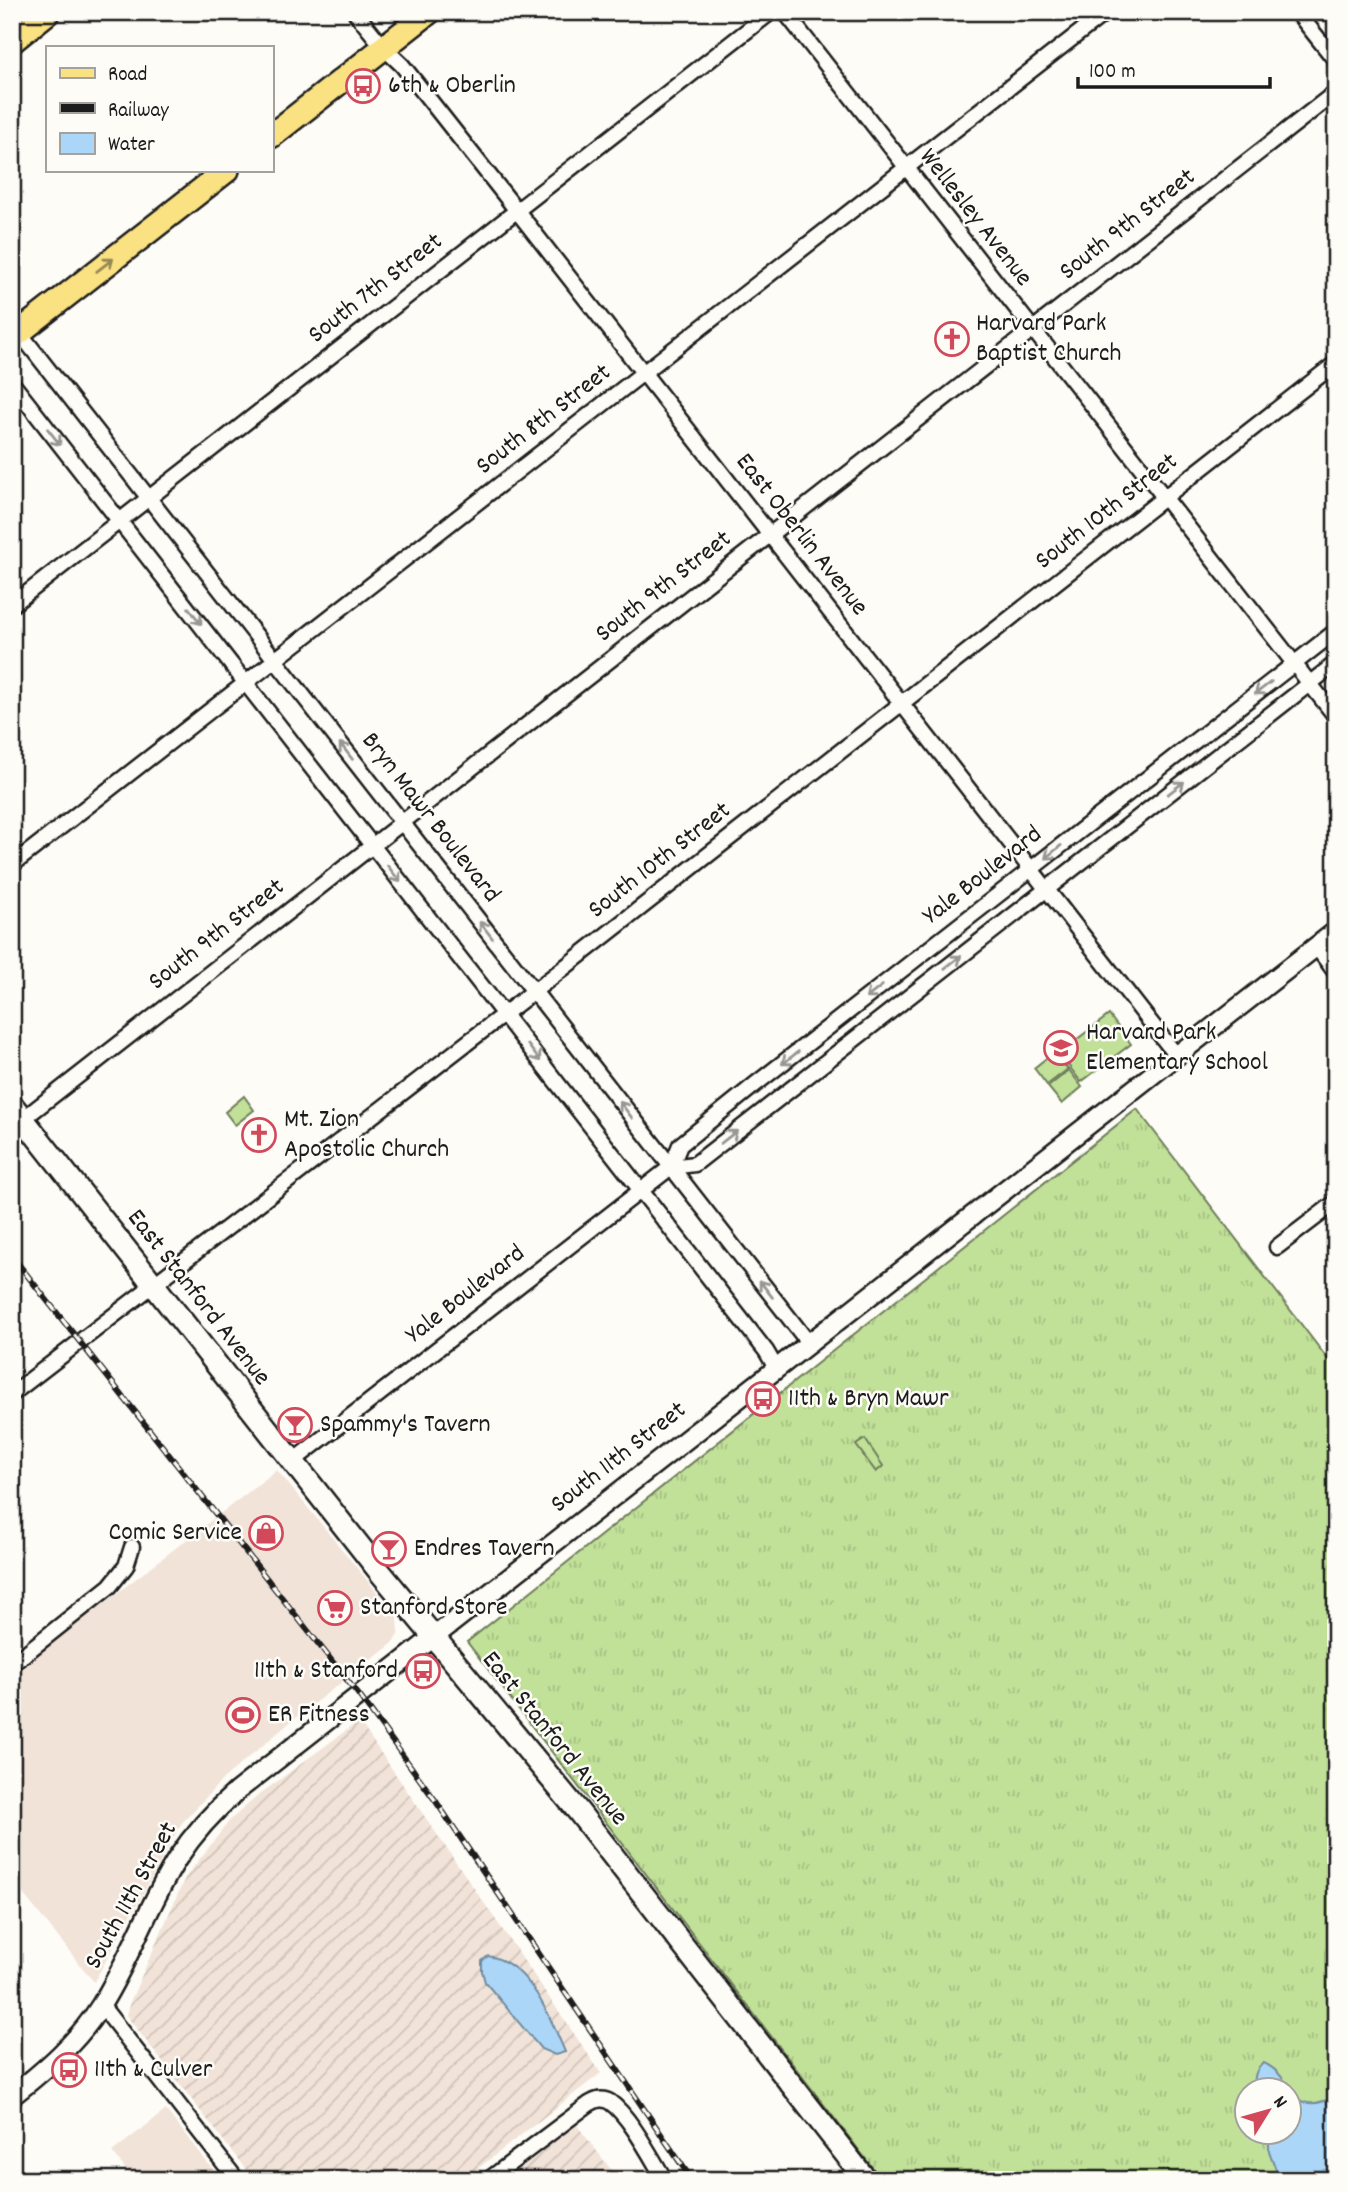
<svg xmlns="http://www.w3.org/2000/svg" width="1348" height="2192" viewBox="0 0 1348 2192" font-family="Dekko,sans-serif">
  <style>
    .built { fill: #f2e3d8 }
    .industrial { fill: url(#industrial-furrows) }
    .grass { fill: url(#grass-tufts); stroke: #6e7e5a; stroke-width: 2; fill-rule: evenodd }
    .garden { fill: #c1e098; stroke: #6e7e5a; stroke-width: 2 }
    .water { fill: #acd6f7; stroke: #728c9f; stroke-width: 2 }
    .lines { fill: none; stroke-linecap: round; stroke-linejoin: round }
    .minor-casing { stroke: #1c1c1c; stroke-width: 19 }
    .tertiary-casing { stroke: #1c1c1c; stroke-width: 23 }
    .secondary-casing { stroke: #1c1c1c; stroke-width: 26 }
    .primary-casing { stroke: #1c1c1c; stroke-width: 28 }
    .minor { stroke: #fdfcf7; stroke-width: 14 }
    .tertiary { stroke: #fdfcf7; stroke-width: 18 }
    .secondary { stroke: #fdfcf7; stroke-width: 21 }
    .primary { stroke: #fae181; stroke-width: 23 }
    .rail-casing { stroke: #1c1c1c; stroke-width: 6 }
    .rail { stroke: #fdfcf7; stroke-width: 3.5; stroke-dasharray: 10; stroke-linecap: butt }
    .oneway { stroke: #968854 }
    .oneway2 { stroke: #989794 }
    .labels { text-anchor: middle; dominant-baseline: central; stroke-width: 5; stroke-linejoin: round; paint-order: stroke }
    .poi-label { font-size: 26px; fill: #1c1c1c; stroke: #fdfcf7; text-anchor: start }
    .street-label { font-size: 26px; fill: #1c1c1c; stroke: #fdfcf7 }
  </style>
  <defs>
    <pattern id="industrial-furrows" width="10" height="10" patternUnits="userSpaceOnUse" patternTransform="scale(1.75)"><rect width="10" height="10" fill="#f2e3d8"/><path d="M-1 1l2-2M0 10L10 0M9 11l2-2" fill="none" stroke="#cfc2b9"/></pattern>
    <pattern id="grass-tufts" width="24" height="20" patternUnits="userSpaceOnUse" patternTransform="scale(1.75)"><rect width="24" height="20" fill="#c1e098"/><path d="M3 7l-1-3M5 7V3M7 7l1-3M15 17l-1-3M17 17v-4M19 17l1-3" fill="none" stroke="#a5c082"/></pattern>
  </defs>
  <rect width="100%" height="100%" fill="#fdfcf7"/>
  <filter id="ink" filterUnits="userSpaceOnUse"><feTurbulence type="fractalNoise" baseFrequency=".0143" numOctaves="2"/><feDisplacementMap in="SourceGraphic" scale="14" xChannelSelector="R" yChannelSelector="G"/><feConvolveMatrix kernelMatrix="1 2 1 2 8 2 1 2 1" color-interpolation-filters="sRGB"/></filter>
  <g filter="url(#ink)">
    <g class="built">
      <polygon points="277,1470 398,1618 399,1633 392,1644 300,1714 224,1778 181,1824 94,1982 12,1880 12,1674"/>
      <polygon points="166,2110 221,2180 134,2180 112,2152"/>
    </g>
    <g class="industrial">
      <polygon points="359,1721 601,2073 463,2180 254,2180 126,2015 130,2002 185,1878 230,1820 260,1794"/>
      <polygon points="576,2124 619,2180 505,2180"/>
    </g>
    <path class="grass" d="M1137,1109L1336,1370V2180H882L467,1642ZM1246,2090H1288V2132H1246Z"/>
    <g class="garden">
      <polygon points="1109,1015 1131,1044 1081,1082 1059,1053"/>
      <polygon points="1054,1052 1068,1069 1047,1085 1034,1068"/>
      <polygon points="1069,1070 1082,1087 1062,1104 1048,1087"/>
      <polygon points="244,1096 254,1110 235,1125 225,1112"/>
      <polygon points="865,1439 883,1466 876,1472 856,1445"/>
    </g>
    <g class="water">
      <path d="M488,1956C529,1962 551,2019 565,2052L555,2055L541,2049L485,1982L482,1971V1961Z"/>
      <path d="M1263,2063C1296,2075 1286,2121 1336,2096V2180H1280L1269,2151V2133L1288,2132V2090H1257C1253,2079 1254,2072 1263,2063Z"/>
    </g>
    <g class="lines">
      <g class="minor-casing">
        <g id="minor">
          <polyline points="355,12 384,48 402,65 507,198 1176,1055"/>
          <polyline points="785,12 1336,717"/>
          <polyline points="1297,12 1336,61"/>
          <polyline points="12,323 808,1342"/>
          <polyline points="12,383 766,1351 776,1368"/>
          <polyline points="12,605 771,12"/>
          <polyline points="12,865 1106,12"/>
          <polyline points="1316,946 1336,973"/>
          <polyline points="23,1119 1336,92"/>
          <polyline points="671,1167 695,1164 1336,663"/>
          <polyline points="1277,1247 1336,1202"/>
          <polyline points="12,1394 551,978 1336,363"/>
          <polyline points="292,1462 671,1167 680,1145 757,1083 1336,631"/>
          <polyline points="12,1664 110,1586 126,1566 132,1547"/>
          <polyline points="101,2005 237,2180"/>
          <path d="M488,2180L589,2104C596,2100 602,2097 610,2102C630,2116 652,2159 665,2180"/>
        </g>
      </g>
      <g class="tertiary-casing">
        <path id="tertiary" d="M12,2096C46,2069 78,2042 101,2005C130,1959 148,1905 177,1859C194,1833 214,1811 237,1791L1336,931"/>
      </g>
      <g class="secondary-casing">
        <polyline id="secondary" points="12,1105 380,1572 578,1811 866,2180"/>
      </g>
      <g class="primary-casing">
        <g id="primary">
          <polyline points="12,41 48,12"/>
          <polyline points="271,136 429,12"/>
          <polyline points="12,338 227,170"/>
        </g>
      </g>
      <use href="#minor" class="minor"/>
      <use href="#tertiary" class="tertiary"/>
      <use href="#secondary" class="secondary"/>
      <use href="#primary" class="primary"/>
      <g class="rail-casing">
        <polyline id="rail" points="12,1256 358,1694 435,1800 692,2180"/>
      </g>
      <use href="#rail" class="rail"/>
    </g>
    <defs><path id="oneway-shaft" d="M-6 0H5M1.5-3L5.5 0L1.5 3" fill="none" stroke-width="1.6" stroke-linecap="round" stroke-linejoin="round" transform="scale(1.75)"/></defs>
    <use class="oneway" href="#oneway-shaft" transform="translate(105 265) rotate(-38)"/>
    <g class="oneway2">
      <use href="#oneway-shaft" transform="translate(54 437) rotate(52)"/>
      <use href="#oneway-shaft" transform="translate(195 616) rotate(52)"/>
      <use href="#oneway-shaft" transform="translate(1263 688) rotate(142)"/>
      <use href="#oneway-shaft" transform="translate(346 751) rotate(-128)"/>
      <use href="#oneway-shaft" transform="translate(1176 788) rotate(-38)"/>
      <use href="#oneway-shaft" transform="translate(1053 852) rotate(141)"/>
      <use href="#oneway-shaft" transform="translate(394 874) rotate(52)"/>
      <use href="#oneway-shaft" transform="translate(486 930) rotate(-128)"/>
      <use href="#oneway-shaft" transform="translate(953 962) rotate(-38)"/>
      <use href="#oneway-shaft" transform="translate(874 992) rotate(142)"/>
      <use href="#oneway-shaft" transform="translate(534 1053) rotate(53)"/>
      <use href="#oneway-shaft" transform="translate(790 1058) rotate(142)"/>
      <use href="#oneway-shaft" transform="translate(626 1110) rotate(-127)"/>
      <use href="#oneway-shaft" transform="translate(729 1137) rotate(-38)"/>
      <use href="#oneway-shaft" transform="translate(766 1289) rotate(-128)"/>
    </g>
  </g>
  <defs>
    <g id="bus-ring" transform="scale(1.75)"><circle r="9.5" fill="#fdfcf7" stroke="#d1495b" stroke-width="1.5"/><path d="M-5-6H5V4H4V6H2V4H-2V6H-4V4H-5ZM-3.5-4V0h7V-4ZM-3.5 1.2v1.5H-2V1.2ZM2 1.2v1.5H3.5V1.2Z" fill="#d1495b"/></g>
    <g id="church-ring" transform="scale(1.75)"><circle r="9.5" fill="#fdfcf7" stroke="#d1495b" stroke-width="1.5"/><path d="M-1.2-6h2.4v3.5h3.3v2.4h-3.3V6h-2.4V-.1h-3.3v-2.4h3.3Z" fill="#d1495b"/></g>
    <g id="school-ring" transform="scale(1.75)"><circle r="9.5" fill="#fdfcf7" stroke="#d1495b" stroke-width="1.5"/><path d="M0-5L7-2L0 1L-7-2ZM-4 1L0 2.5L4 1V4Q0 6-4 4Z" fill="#d1495b"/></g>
    <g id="bar-ring" transform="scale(1.75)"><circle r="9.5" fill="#fdfcf7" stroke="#d1495b" stroke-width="1.5"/><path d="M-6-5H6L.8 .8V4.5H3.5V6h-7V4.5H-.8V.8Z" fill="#d1495b"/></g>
    <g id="shop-ring" transform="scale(1.75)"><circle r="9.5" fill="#fdfcf7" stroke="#d1495b" stroke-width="1.5"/><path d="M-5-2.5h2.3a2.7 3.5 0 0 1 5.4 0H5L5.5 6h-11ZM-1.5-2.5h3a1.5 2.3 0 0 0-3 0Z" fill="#d1495b"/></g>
    <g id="supermarket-ring" transform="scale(1.75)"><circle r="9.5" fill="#fdfcf7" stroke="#d1495b" stroke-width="1.5"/><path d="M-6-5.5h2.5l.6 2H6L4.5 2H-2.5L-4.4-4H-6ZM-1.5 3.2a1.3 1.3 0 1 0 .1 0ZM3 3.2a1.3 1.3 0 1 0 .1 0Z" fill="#d1495b"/></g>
    <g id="stadium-ring" transform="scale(1.75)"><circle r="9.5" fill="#fdfcf7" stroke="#d1495b" stroke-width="1.5"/><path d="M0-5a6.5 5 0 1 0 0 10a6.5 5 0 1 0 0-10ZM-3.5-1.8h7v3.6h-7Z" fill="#d1495b"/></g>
  </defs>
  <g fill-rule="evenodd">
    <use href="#bus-ring" x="363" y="86"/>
    <use href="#church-ring" x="952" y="339"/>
    <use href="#school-ring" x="1061" y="1048"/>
    <use href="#church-ring" x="259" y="1135"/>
    <use href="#bus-ring" x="763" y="1399"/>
    <use href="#bar-ring" x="295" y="1425"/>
    <use href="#shop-ring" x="266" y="1533"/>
    <use href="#bar-ring" x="389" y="1549"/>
    <use href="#supermarket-ring" x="335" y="1608"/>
    <use href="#bus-ring" x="423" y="1671"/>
    <use href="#stadium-ring" x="243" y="1715"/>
    <use href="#bus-ring" x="69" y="2070"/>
  </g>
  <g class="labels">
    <g class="poi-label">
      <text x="388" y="86">6th &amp; Oberlin</text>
      <text x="976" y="324">Harvard Park<tspan x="976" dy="30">Baptist Church</tspan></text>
      <text x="1086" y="1033">Harvard Park<tspan x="1086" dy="30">Elementary School</tspan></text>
      <text x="284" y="1120">Mt. Zion<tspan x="284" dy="30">Apostolic Church</tspan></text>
      <text x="788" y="1399">11th &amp; Bryn Mawr</text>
      <text x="320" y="1425">Spammy's Tavern</text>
      <text x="242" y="1533" text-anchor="end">Comic Service</text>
      <text x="414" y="1549">Endres Tavern</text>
      <text x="360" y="1608">Stanford Store</text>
      <text x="398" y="1671" text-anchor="end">11th &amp; Stanford</text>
      <text x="268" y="1715">ER Fitness</text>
      <text x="94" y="2070">11th &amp; Culver</text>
    </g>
    <g class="street-label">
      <text transform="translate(975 218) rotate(52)">Wellesley Avenue</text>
      <text transform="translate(1128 225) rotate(-38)">South 9th Street</text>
      <text transform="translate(376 289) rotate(-38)">South 7th Street</text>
      <text transform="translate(544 420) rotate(-38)">South 8th Street</text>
      <text transform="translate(1107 512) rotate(-38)">South 10th Street</text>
      <text transform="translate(801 535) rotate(52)">East Oberlin Avenue</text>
      <text transform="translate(664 587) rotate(-38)">South 9th Street</text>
      <text transform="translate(430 818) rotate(52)">Bryn Mawr Boulevard</text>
      <text transform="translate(660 861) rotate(-38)">South 10th Street</text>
      <text transform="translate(983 876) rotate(-38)">Yale Boulevard</text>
      <text transform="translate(217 935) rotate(-38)">South 9th Street</text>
      <text transform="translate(466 1295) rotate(-38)">Yale Boulevard</text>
      <text transform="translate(198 1298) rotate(52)">East Stanford Avenue</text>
      <text transform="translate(619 1458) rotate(-38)">South 11th Street</text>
      <text transform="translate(554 1739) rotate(51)">East Stanford Avenue</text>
      <text transform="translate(132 1896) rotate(-61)">South 11th Street</text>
    </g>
  </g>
  <rect width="1348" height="2192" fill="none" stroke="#fdfcf7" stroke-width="42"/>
  <rect x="21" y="21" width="1306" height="2150" fill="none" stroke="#1c1c1c" stroke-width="2.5" filter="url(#ink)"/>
  <rect x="46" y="46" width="228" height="126" fill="#fdfcf7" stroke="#a3a29f" stroke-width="2"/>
  <rect x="60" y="68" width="35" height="10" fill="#fae181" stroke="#a3a29f" stroke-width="2"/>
  <text x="108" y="80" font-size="21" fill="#1c1c1c">Road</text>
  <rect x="60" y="103" width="35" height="10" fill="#1c1c1c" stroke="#a3a29f" stroke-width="2"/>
  <text x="108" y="116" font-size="21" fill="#1c1c1c">Railway</text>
  <rect x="60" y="133" width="35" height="21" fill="#acd6f7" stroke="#a3a29f" stroke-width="2"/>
  <text x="108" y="150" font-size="21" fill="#1c1c1c">Water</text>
  <g transform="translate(1268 2111) rotate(53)"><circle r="33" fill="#fdfcf7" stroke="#a3a29f" stroke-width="2"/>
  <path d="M0-5L12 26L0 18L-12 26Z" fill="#d1495b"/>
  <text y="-10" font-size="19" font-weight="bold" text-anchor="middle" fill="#1c1c1c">N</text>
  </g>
  <path d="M1078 77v10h192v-10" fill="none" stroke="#1c1c1c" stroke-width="3.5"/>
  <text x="1089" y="77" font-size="21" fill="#1c1c1c" stroke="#fdfcf7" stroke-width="5" paint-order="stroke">100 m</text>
</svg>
